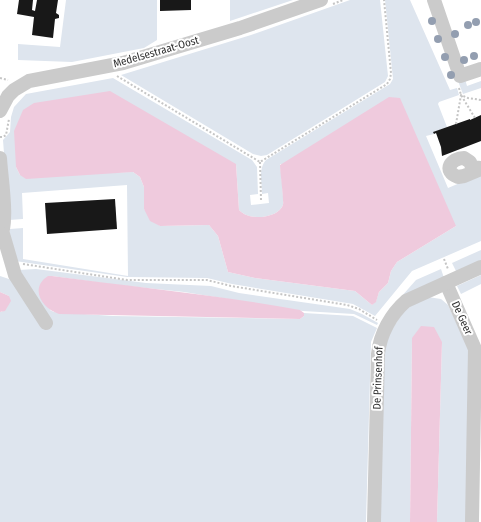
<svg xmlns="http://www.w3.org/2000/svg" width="481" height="522" viewBox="0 0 481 522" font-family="'Fira Sans Condensed',sans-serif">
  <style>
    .green { fill: #dee5ee; fill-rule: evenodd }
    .water { fill: #efcadd }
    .building { fill: #181818 }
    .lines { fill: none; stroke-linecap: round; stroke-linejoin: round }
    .path { stroke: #c5c5c5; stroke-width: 2; stroke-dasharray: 2 2; stroke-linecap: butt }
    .minor { stroke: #cbcbcb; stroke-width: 14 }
    .tree { fill: #939eb0 }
    .labels { text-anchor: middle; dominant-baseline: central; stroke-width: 4; stroke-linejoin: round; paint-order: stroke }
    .street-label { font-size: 11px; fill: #313131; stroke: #fff }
  </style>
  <rect width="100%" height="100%" fill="#fff"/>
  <g class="green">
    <polygon points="66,0 157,0 157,40 144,48 72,62 18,60 18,44 60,47"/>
    <polygon points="230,0 293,0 230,21"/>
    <polygon points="350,0 380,0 388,76 385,82 267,155 261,156 253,154 121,75 251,35"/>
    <path d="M385,0H410L450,90L457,88L459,95L439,102L438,104L447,127L434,132V134L426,136L448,188L481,174V241L412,271L375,316L353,304L232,284L207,278L127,277L15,261L9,241L10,229L23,228V259L128,276L127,185L22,193L23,219L9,220L3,140L10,132L11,117L14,107L26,94L113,78L252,160L257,167L258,194L250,195L251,205L269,203L268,193L262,194C262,182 258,169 266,160L390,84L393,79ZM236,164L239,210C246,217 253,217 262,217C270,216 280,213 283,205C284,199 281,172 280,164L456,226L397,262L391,271L388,283L379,292L376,301L372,305L355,291L255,278L228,272L218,236L209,225L160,226L144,209V187L140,177L133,172L20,175L16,167Z"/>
    <polygon points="465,79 467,86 481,81 481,88 463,94 458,81"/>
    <polygon points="481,250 481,262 457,273 452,263"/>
    <polygon points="36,269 146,283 211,286 239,293 350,309 362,314 378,323 377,325 354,314 303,311 184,292 109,284 52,276 48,276 50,310 54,312 113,316 300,319 304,316 304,313 353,316 377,328 371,342 366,522 0,522 0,312 2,312 9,296 0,292 0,276 15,281 19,270"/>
    <polygon points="441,269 444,278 401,297 416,280"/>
    <polygon points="481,275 481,284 461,294 457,286"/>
    <polygon points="428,297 441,299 448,305 469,350 466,522 437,522 442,342 412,338 410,522 379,522 383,353 386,338 406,308"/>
  </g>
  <g class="water">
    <path d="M110,91L236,164L239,210C246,217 253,217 262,217C270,216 280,213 283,205C284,199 280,172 280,165L389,97L400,98L456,226L397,262L391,271L388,283L379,292L376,302L372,305L355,291L255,278L228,272L218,236L209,225L160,226L150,221L144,209V187L140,177L133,172L26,179L20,175L16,167L14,131L23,110L34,103Z"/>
    <path d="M48,276H52C134,287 218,295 300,310L304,313V316L300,319L59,314C42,309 29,288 48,276Z"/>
    <polygon points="0,292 9,296 11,301 5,311 0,312"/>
    <polygon points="421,326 434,327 442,342 437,522 410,522 412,338"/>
  </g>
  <g class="building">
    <polygon points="19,0 33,0 32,10 35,11 37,0 58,0 56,13 59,15 59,18 55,19 53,38 32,35 34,17 17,14"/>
    <polygon points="160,0 191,0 191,10 160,11"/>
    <polygon points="481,115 481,141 442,156 441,147 436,133 434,134 433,132 470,119 470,120"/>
    <polygon points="115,199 117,229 47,234 45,203"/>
  </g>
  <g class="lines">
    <g class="path">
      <polyline points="333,4 343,0"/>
      <polyline points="117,76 260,162 387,84 390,79 391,73 384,0"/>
      <polyline points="0,78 8,80"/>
      <polyline points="459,88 461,95 475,118"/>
      <polyline points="456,124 461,95 468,98 481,100"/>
      <polyline points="0,137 3,137 6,135 9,119"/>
      <polyline points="260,162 261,200"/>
      <polyline points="444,259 448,269"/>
      <polyline points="23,264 127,280 207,280 231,286 347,305 359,309 377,320"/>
    </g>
    <g class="minor">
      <polyline points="434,0 460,76 481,69"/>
      <polyline points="0,111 8,96 14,90 29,81 123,63 240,28 321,0"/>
      <path d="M0,158C1,177 9,224 0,238"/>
      <path d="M481,168L472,167L470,162L464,158C451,158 442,171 458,177L464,176L481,169"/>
      <polyline points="3,234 15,275 46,323"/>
      <polyline points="446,283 475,349 472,522"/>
      <path d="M374,522L378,354C380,334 391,314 406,301L481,267"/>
    </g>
  </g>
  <g class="tree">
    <circle cx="432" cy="21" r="4"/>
    <circle cx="476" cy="22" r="4"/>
    <circle cx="468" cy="25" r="4"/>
    <circle cx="455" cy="34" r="4"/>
    <circle cx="438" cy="39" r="4"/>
    <circle cx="474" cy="56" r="4"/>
    <circle cx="445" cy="57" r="4"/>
    <circle cx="464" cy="60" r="4"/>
    <circle cx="451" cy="75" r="4"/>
  </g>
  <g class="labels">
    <g class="street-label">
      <text transform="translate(156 52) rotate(-16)">Medelsestraat-Oost</text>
      <text transform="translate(462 318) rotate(66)">De Geer</text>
      <text transform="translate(378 378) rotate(-88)">De Prinsenhof</text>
    </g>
  </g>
</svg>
